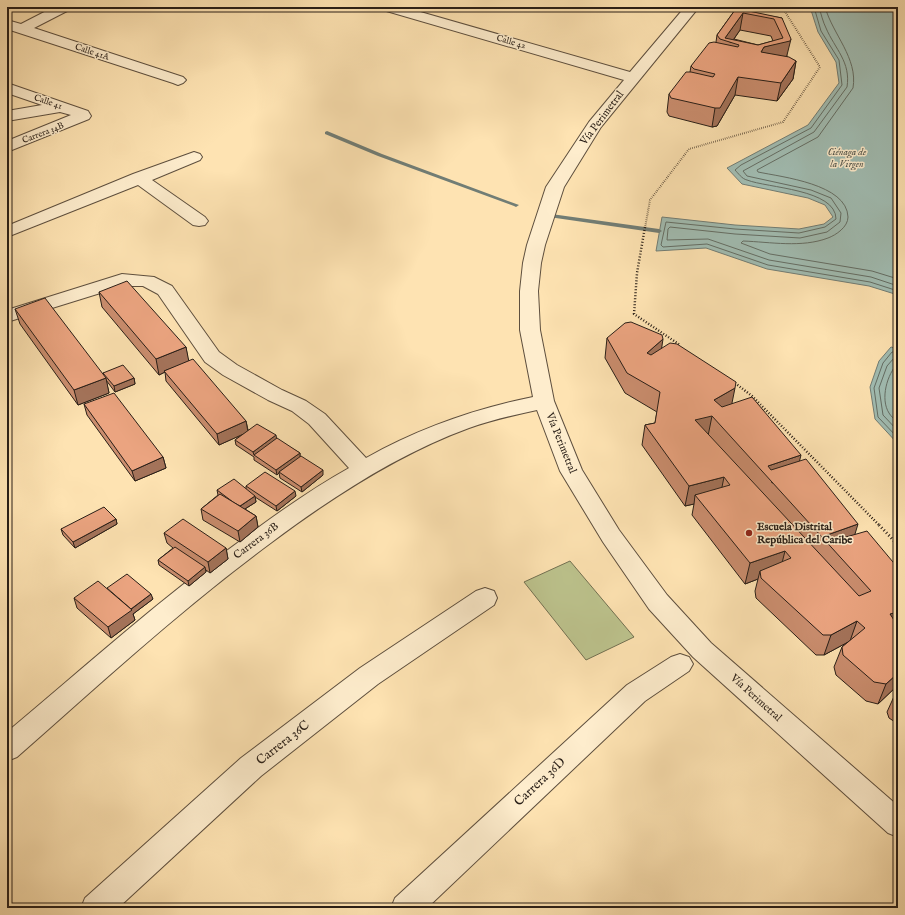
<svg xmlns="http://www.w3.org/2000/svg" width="905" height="915" viewBox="0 0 905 915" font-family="'IM FELL English',serif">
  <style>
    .green { fill: #bdc48e; stroke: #727152 }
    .water { fill: #a1bdb3; stroke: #717d75 }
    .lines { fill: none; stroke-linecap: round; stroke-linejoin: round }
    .shore { stroke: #646e65; stroke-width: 1 }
    .stream { fill: #717d75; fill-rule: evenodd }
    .minor-casing { stroke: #5e4f3e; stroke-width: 2 }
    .path-far2 { stroke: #281e17; stroke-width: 2; stroke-dasharray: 0.5 1.5; stroke-linecap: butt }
    .path-far1 { stroke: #281e17; stroke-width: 2.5; stroke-dasharray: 1 2; stroke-linecap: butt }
    .path { stroke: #281e17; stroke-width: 3; stroke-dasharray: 1 2.5; stroke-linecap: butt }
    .minor { fill: #feedcd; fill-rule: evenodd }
    .wall { fill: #ca8d6e; stroke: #281e17; fill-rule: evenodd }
    .shaded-wall { fill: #a4735a; stroke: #281e17 }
    .building { fill: #eba480; stroke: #281e17; fill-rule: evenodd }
    .poi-dot { fill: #8f2418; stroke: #feedcd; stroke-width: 1.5 }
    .labels { text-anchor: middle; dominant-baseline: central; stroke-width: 3; stroke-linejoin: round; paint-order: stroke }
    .far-street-label { font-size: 9px; fill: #281e17; stroke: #feedcd }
    .far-water-label { font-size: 10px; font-style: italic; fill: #52564e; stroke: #feedcd }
    .street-label { font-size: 11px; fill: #281e17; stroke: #feedcd }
    .poi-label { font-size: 11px; font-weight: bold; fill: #281e17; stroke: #feedcd; text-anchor: start }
    .near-street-label { font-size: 13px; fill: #281e17; stroke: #feedcd }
  </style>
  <rect width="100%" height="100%" fill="#fee3b2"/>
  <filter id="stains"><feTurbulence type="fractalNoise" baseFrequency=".005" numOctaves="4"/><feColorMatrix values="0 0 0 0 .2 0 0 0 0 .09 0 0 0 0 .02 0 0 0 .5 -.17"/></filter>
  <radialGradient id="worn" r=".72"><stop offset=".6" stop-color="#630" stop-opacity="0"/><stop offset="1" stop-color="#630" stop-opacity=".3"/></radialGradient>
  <polygon class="green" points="570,561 634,637 586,660 524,582"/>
  <g class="water">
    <polygon points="810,7 898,7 898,295 869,286 767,269 706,248 656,251 662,217 735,225 799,229 824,224 833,217 825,205 808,198 742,184 727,168 808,125 839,83 836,62 818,32"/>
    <polygon points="891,347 898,349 898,444 875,419 870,387 879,361"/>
  </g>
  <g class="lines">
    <g class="shore">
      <path d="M814,7L821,31L839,60L842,85L811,128L741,165L735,170C738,173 742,179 747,180C767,188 836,189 836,219L825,227L799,233L735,229L666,222L661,245L663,247L707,244L768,265L870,282L898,291"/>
      <path d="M819,7C821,14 823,22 826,28C835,49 851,62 847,87L814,132L743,171L747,176L811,190L831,198L841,213L840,222L827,232L800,238L735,234L670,227L668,229L667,240L708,239L769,260L871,277L898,286"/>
      <path d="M825,7C833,35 858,58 853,88L818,137L757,170L758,172C782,177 847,184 848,217C848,227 836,235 828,238C802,248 770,242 743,241L741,243L770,254L872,271L898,279"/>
      <polyline points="898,352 892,352 883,363 874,388 878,417 898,438"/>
      <polyline points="898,357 894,358 887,366 879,388 883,415 898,431"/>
      <path d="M898,363C887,374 880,399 889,413C891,417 895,419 898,422"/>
    </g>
    <g class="stream">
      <polygon points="327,131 382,154 519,205 516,207 514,206 378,156 325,134 325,132"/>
      <polygon points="544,213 659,229 662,231 659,233 542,216 541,215"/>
    </g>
    <g class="minor-casing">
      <g id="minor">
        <polygon points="54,7 71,7 69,10 34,28 183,77 186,80 183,83 178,85 173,83 7,29 7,20 21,24"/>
        <path d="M381,7H403L630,72L685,7H699L601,127L564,187L545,245L541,263L538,291L540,330L554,401L582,470L619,530L667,595L711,643L898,806V837L888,833L693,657L649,609L603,542L560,471L537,410C514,415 491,420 469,428C398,454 332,497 272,542C182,608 100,684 17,757L7,761V732C87,665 166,594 251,533C282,510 315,487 349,468L309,424L292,411L268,400L223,375L205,362L158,294L143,286H123L7,322V310L122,274L154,277L172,286L219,352L237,365L282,390L306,401L325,414L366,458C418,429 474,409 533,397L520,330V291L523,263L527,245L546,187L589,122L624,80L383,10Z"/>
        <polygon points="7,83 88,111 91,116 89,119 7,152 7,141 71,115 60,112 7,121 7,111 42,105 7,93"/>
        <polygon points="194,152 200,154 202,157 200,160 152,180 205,217 208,221 205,225 199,226 193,225 138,185 7,237 7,226 133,174"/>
        <polygon points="485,588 494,591 497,598 494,605 378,684 261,776 118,908 81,908 85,898 241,758 360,668 476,591"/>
        <polygon points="680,654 689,657 693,664 689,671 645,701 427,908 391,908 395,898 627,685 671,657"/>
      </g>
    </g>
    <polyline class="path-far2" points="645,228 650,200 689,149 783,122 820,67 782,7"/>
    <g class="path-far1">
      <polyline points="645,227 637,273 634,314 680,345"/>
      <polyline points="735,383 752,396 880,526"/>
    </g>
    <polyline class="path" points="879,525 898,545"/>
    <use href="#minor" class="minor"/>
  </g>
  <g class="wall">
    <path d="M735,10L782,18L787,57L796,61L793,79L777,101L735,95L717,126L712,127L669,116L667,112L669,94L690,72L691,66L716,42L717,35ZM740,30L771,36L773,41L758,45L734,39Z"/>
    <polygon points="99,292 186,347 188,361 246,421 248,430 276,439 300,453 300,457 323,475 302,492 280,478 279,473 277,475 254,460 254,457 236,445 235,440 241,435 219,445 166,381 165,372 159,375 102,307"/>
    <polygon points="15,309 104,375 103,373 134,378 135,384 115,392 106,380 109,393 78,405 20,324"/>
    <polygon points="607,338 661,348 732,403 799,461 855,535 898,568 898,685 878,704 866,701 836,675 834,667 842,647 848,642 824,655 816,655 756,598 755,591 758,579 745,584 692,515 694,504 685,506 642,445 645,425 655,423 657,412 625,393 605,358"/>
    <polygon points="84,404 163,457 166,468 135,481 87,415"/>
    <polygon points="246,486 296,496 277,511 255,497 256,502 245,509 256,516 258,527 240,542 203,520 201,509 218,495 217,490 246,489"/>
    <polygon points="116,519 117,524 75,548 63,535 61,529"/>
    <polygon points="164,533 226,548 228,559 210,573 206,570 206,572 189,586 159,565 158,560 173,548 167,543"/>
    <polygon points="74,598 153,599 133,614 135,620 111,638 77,608"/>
    <polygon points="898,690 898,724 889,718 887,712 896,692"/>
  </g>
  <g class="shaded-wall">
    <polygon points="743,13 740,30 731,43 725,38"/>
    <polygon points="791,39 786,59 761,52 764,47"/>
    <polygon points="796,61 793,79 777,101 781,83"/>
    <polygon points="738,77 735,95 717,126 712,127 715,108"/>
    <polygon points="663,339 660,359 644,373 647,353"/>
    <polygon points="186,347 189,362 164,371 165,372 159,375 156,359"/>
    <polygon points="106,378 109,393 78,405 74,390"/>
    <polygon points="134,378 135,384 115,392 114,386"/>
    <polygon points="735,388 731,408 712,416 708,436 695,420 714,400"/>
    <polygon points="246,421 248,432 219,445 217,434"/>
    <polygon points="276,435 277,441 254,455 253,452"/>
    <polygon points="300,453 300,458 279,472 279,473 277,475 276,470"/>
    <polygon points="801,455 796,475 772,483 768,466"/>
    <polygon points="163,457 166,468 135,481 132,471"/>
    <polygon points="323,470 323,475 302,492 301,487"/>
    <polygon points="724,477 720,497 695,495 694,504 685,506 689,486"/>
    <polygon points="295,491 296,496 277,511 276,506"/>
    <polygon points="255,496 256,502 240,512 239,507"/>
    <polygon points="256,516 258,527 240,542 238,531"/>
    <polygon points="116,519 117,524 75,548 73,542"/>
    <polygon points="858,524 852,544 834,550 827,535"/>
    <polygon points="226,548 228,559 210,573 208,562"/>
    <polygon points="785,551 780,571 760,571 758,579 745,584 750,563"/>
    <polygon points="205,567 206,572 189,586 188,581"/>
    <polygon points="151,594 153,599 133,614 135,620 111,638 108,627"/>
    <polygon points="898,612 898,630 890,614"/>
    <polygon points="857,621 850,641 824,655 831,635"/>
    <polygon points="898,673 898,685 878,704 886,684"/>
  </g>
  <g class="building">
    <path d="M735,10H744L782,18L791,39L790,41L764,47L761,52L789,57L796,61L781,83L738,77L720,108H715L671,98L669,94L686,72H691L713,77L715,74L694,69L691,66L709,43L714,42L738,47L739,45L720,39L717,35ZM743,13L774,19L783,38L758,45L725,38Z"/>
    <polygon points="127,281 186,347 156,359 99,292"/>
    <polygon points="45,298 106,378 74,390 15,309"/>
    <path d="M631,322L662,335L663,339L647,353L651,355L670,343L677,344L736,382L735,388L714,400L722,407L752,397L801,455L768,466L771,470L806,459L858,524L827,535L832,541L867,531L898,568V612L890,614L894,620H898V673L886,684L874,682L843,655L842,647L865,628L857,621L831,635H823L761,578L760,571L791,558L785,551L750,563L695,495L730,485L724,477L689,486L645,425L655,423L660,392L627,373L607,338L625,323ZM712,416L871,591L859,596L695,420Z"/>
    <polygon points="193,359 246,421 217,434 164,371"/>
    <polygon points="123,365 134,378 114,386 103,373"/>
    <polygon points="114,393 163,457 132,471 84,404"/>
    <polygon points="257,424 276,435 253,452 235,440"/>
    <polygon points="277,438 300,453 276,470 254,455"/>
    <polygon points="301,456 323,470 301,487 279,472"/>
    <polygon points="265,472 295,491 276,506 246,486"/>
    <polygon points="234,479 255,496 240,506 233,502 217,490"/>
    <polygon points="220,494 256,516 238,531 201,509"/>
    <polygon points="104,507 116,519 73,542 61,529"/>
    <polygon points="183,519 226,548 208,562 164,533"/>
    <polygon points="175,547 205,567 188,581 158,560"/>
    <polygon points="127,574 151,594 131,609 107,588"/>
    <polygon points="98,581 132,610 108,627 74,598"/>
    <polygon points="898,690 898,698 896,692"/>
  </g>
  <circle class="poi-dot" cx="749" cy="533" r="4"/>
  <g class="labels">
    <g class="far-street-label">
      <text transform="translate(511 42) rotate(16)">Calle 42</text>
      <text transform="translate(92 52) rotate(18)">Calle 41A</text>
      <text transform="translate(48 102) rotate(19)">Calle 41</text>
      <text transform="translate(43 133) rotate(-21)">Carrera 34B</text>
    </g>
    <g class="far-water-label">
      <text x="847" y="152">Ciénaga de<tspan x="847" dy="12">la Virgen</tspan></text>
    </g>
    <g class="street-label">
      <text transform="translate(602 118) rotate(-53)">Vía Perimetral</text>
      <text transform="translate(561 443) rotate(68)">Vía Perimetral</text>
      <text transform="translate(256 541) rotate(-37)">Carrera 36B</text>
      <text transform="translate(756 698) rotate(42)">Vía Perimetral</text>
    </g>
    <g class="poi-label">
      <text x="757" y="527">Escuela Distrital<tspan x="757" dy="13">República del Caribe</tspan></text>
    </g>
    <g class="near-street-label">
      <text transform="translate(283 743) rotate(-38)">Carrera 36C</text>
      <text transform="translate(540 782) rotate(-43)">Carrera 36D</text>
    </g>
  </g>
  <rect width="905" height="915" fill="none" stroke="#fee3b2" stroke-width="24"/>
  <rect x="8" y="8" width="889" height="899" fill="none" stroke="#281e17" stroke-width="2"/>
  <rect x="12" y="12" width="881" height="891" fill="none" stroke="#281e17"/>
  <rect width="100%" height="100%" filter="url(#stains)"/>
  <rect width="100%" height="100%" fill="url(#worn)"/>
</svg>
